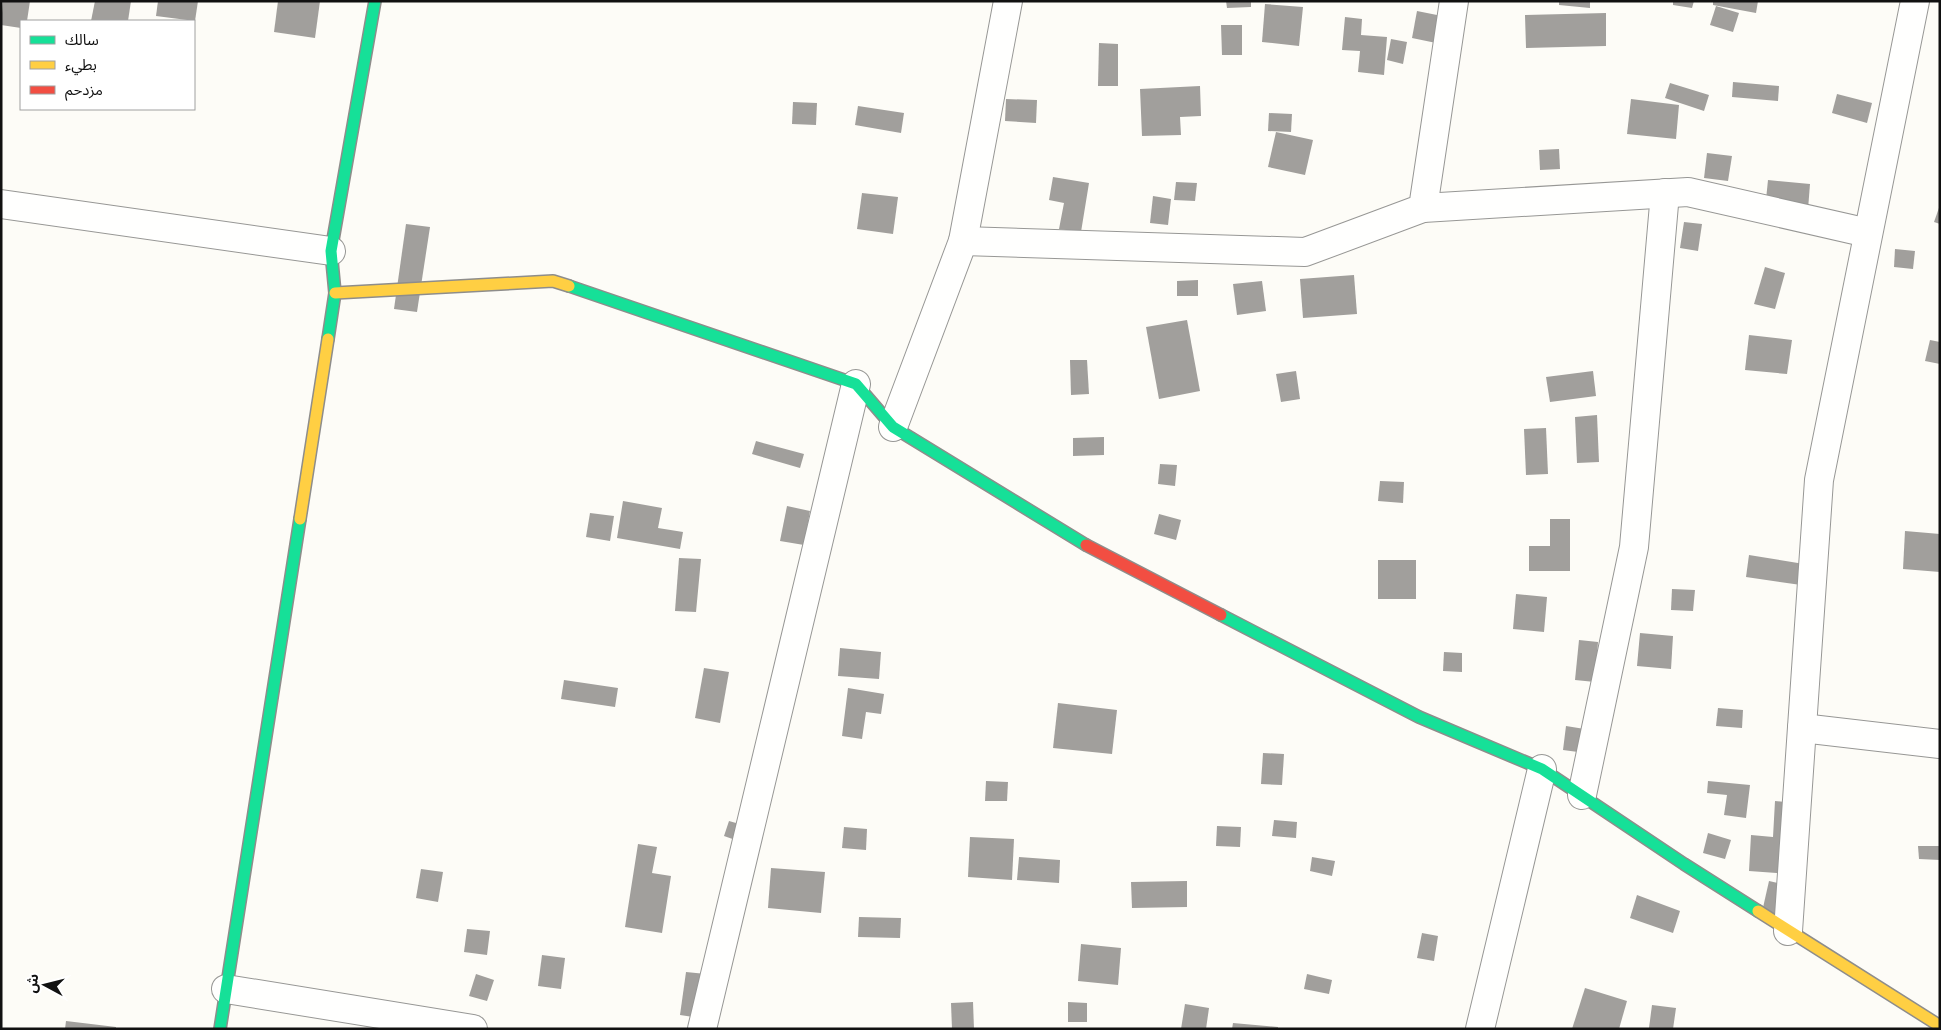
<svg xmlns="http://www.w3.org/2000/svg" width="1941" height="1030" viewBox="0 0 1941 1030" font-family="Bitter,'Noto Sans Arabic',serif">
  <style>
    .building { fill: #a19f9c }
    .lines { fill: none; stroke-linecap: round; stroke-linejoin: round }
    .street-casing { stroke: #979795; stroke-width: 30 }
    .fast-casing { stroke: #8e8d8b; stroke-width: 14 }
    .slow-casing { stroke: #8e8d8b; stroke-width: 14 }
    .jam-casing { stroke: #8e8d8b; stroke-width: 14 }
    .street { stroke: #fffffe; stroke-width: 28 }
    .fast { stroke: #16e098; stroke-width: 11 }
    .slow { stroke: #ffcf43; stroke-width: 11 }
    .jam { stroke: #f24e42; stroke-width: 11 }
  </style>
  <rect width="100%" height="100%" fill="#fdfcf7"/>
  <g class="building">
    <polygon points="3,1 30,1 27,21 21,21 21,28 1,25"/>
    <polygon points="95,1 131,1 128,21 91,21"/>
    <polygon points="158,1 198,1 195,21 156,16"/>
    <polygon points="278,1 320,1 315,38 274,32"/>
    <polygon points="1226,1 1251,1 1251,7 1227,8"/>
    <polygon points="1559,1 1590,1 1590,8 1559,5"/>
    <polygon points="1673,1 1694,1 1692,8 1673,5"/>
    <polygon points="1713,1 1758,1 1756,13 1713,5"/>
    <polygon points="1265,4 1303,7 1299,46 1262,42"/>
    <polygon points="1716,6 1739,13 1733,32 1710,25"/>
    <polygon points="1417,11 1447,17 1441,44 1412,38"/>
    <polygon points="1606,13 1606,46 1526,48 1525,15"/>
    <polygon points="1345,17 1362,19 1361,35 1387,37 1384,75 1358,72 1360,51 1342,50"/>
    <polygon points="1221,25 1242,25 1242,55 1222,55"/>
    <polygon points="1391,39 1407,42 1403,64 1387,60"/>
    <polygon points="1099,43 1118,44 1118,86 1098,86"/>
    <polygon points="1733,82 1779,86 1778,101 1732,97"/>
    <polygon points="1670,83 1709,95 1704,111 1665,98"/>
    <polygon points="1200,86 1201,116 1180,117 1181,135 1142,136 1140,89"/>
    <polygon points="1837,94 1872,103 1867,123 1832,113"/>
    <polygon points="1006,99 1037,100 1036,123 1005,121"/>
    <polygon points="1631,99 1679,105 1676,139 1627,134"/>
    <polygon points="793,102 817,103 816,125 792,124"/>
    <polygon points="858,106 904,113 901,133 855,125"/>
    <polygon points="1269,113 1292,114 1291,132 1268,131"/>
    <polygon points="1276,132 1313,140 1305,175 1268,167"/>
    <polygon points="1559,149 1560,169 1540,170 1539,150"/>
    <polygon points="1707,153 1732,156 1728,181 1704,178"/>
    <polygon points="1053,177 1089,183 1081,232 1059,229 1064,203 1049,200"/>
    <polygon points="1768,180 1810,184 1807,222 1764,219"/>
    <polygon points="1176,182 1197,183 1195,201 1174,200"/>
    <polygon points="862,193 898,197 893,234 857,229"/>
    <polygon points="1153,196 1171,199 1168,225 1150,223"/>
    <polygon points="1940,205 1940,224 1934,222"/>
    <polygon points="1684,222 1702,224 1698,251 1680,248"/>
    <polygon points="406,224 430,227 417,312 394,309"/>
    <polygon points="1895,249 1915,251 1913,269 1894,267"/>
    <polygon points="1765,267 1785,273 1775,309 1754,304"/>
    <polygon points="1354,275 1357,314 1303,318 1300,279"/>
    <polygon points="1198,280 1198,296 1177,296 1177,281"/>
    <polygon points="1262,281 1266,311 1237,315 1233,284"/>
    <polygon points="1187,320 1200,391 1159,399 1146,327"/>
    <polygon points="1749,335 1792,340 1787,374 1745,370"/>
    <polygon points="1930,340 1940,342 1940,364 1925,361"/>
    <polygon points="1070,360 1087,360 1089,394 1071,395"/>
    <polygon points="1296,371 1300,399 1281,402 1276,374"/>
    <polygon points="1593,371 1596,396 1550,402 1546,377"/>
    <polygon points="1597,415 1599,462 1577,463 1575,417"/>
    <polygon points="1546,428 1548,474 1526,475 1524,429"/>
    <polygon points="1104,437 1104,455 1073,456 1073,438"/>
    <polygon points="756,441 804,454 800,468 752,454"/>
    <polygon points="1160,464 1177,465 1175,486 1158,484"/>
    <polygon points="1380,481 1404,482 1403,503 1378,501"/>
    <polygon points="623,501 662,508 658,528 683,532 680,549 617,538"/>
    <polygon points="787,506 810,511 804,545 780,541"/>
    <polygon points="590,513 614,516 610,541 586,537"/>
    <polygon points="1159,514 1181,520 1176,540 1154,534"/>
    <polygon points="1550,519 1570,519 1570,571 1529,571 1529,546 1550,546"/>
    <polygon points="1905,531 1940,534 1940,572 1903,569"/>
    <polygon points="1749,555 1804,564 1801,585 1746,577"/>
    <polygon points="679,558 701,559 696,612 675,611"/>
    <rect x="1378" y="560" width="38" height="39"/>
    <polygon points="1672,589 1695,590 1693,611 1671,610"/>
    <polygon points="1516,594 1547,597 1544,632 1513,629"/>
    <polygon points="1640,633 1673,636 1671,669 1637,666"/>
    <polygon points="1579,640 1598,642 1595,682 1575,680"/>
    <polygon points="840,648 881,652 879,679 838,676"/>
    <polygon points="1444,652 1462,653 1462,672 1443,671"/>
    <polygon points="704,668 729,672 720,723 695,718"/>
    <polygon points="564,680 618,688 615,707 561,699"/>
    <polygon points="848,688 884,694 881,714 866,712 862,739 842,736"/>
    <polygon points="1058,703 1117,710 1112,754 1053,748"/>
    <polygon points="1718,708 1743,710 1742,728 1716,726"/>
    <polygon points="1566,726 1597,731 1593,754 1563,750"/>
    <polygon points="1263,753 1284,754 1282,785 1261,784"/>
    <polygon points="986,781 1008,782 1007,801 985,801"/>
    <polygon points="1708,781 1750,785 1746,818 1724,815 1727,795 1707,793"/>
    <polygon points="1775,801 1795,803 1790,874 1749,871 1751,835 1773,837"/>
    <polygon points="1274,820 1297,822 1296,838 1272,836"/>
    <polygon points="729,821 750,827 744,843 724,836"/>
    <polygon points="1217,826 1241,827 1240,847 1216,846"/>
    <polygon points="844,827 867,829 866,850 842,848"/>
    <polygon points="1708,833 1731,840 1725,859 1703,853"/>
    <polygon points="970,837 1014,839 1012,880 968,877"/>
    <polygon points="638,844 657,847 652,873 671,876 662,933 625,927"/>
    <polygon points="1918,846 1940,846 1940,860 1919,859"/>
    <polygon points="1019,857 1060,860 1059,883 1017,880"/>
    <polygon points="1312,857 1335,861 1332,876 1310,871"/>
    <polygon points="771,868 825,872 821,913 768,908"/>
    <polygon points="421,869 443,872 438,902 416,898"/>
    <polygon points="1187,881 1187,907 1132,908 1131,882"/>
    <polygon points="1769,881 1786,885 1779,915 1762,912"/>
    <polygon points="1637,895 1680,911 1673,933 1630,918"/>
    <polygon points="859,917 901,918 900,938 858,937"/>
    <polygon points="467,929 490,931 487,955 464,952"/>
    <polygon points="1422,933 1438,936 1434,961 1417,958"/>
    <polygon points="1081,944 1121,948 1118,985 1078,981"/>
    <polygon points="542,955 565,958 561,989 538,986"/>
    <polygon points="686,972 706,974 700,1018 680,1015"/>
    <polygon points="476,974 494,980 487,1001 469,996"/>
    <polygon points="1307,974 1332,980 1329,994 1304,989"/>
    <polygon points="1585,988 1627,1001 1619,1029 1572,1029"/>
    <polygon points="973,1002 974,1029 952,1029 951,1003"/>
    <polygon points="1068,1002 1087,1003 1087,1022 1068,1022"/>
    <polygon points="1185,1004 1209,1008 1206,1029 1181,1029"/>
    <polygon points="1652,1005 1676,1008 1673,1029 1649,1028"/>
    <polygon points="66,1021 116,1027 116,1029 65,1029"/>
    <polygon points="1233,1023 1278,1027 1278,1029 1232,1029"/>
  </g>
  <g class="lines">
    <g class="street-casing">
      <g id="street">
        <polyline points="1,204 331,251"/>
        <polyline points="1423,208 1688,192 1868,233"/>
        <polyline points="963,241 1305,252 1423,208 1454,1"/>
        <polyline points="893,427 963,241 1008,1"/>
        <polyline points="1802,728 1940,744"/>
        <polyline points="1582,795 1634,547 1665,193"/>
        <polyline points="1788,931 1819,480 1915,1"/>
        <polyline points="226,989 473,1029"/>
        <polyline points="702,1029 856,384"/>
        <polyline points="1480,1029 1542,769"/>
      </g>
    </g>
    <g class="fast-casing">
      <g id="fast">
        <polyline points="569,286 856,384 893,427 1086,545"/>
        <polyline points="328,339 335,293 331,251 375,1"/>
        <polyline points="1221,615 1419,717 1542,769 1684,864 1758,911"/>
        <polyline points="220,1029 300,519"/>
      </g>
    </g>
    <g class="slow-casing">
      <g id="slow">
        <polyline points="335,293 553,281 569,286"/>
        <polyline points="300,519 328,339"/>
        <polyline points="1758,911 1940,1026"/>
      </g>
    </g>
    <g class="jam-casing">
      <polyline id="jam" points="1086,545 1221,615"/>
    </g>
    <use href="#street" class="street"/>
    <use href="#fast" class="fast"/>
    <use href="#slow" class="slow"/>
    <use href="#jam" class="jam"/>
  </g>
  <rect width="1941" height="1030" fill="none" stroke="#111111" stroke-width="5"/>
  <rect x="20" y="20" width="175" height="90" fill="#ffffff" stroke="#a0a0a0"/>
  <rect x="30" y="36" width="25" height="8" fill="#16e098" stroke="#a0a0a0"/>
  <text x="65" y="45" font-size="15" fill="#111111">سالك</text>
  <rect x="30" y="61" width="25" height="8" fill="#ffcf43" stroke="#a0a0a0"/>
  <text x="65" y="70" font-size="15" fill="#111111">بطيء</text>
  <rect x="30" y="86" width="25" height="8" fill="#f24e42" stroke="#a0a0a0"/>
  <text x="65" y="95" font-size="15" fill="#111111">مزدحم</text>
  <g transform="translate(45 985) rotate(277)" stroke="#ffffff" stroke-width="4" paint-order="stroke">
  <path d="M0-4L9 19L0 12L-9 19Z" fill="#111111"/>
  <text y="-8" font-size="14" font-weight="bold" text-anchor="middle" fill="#111111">ش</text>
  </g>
</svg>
